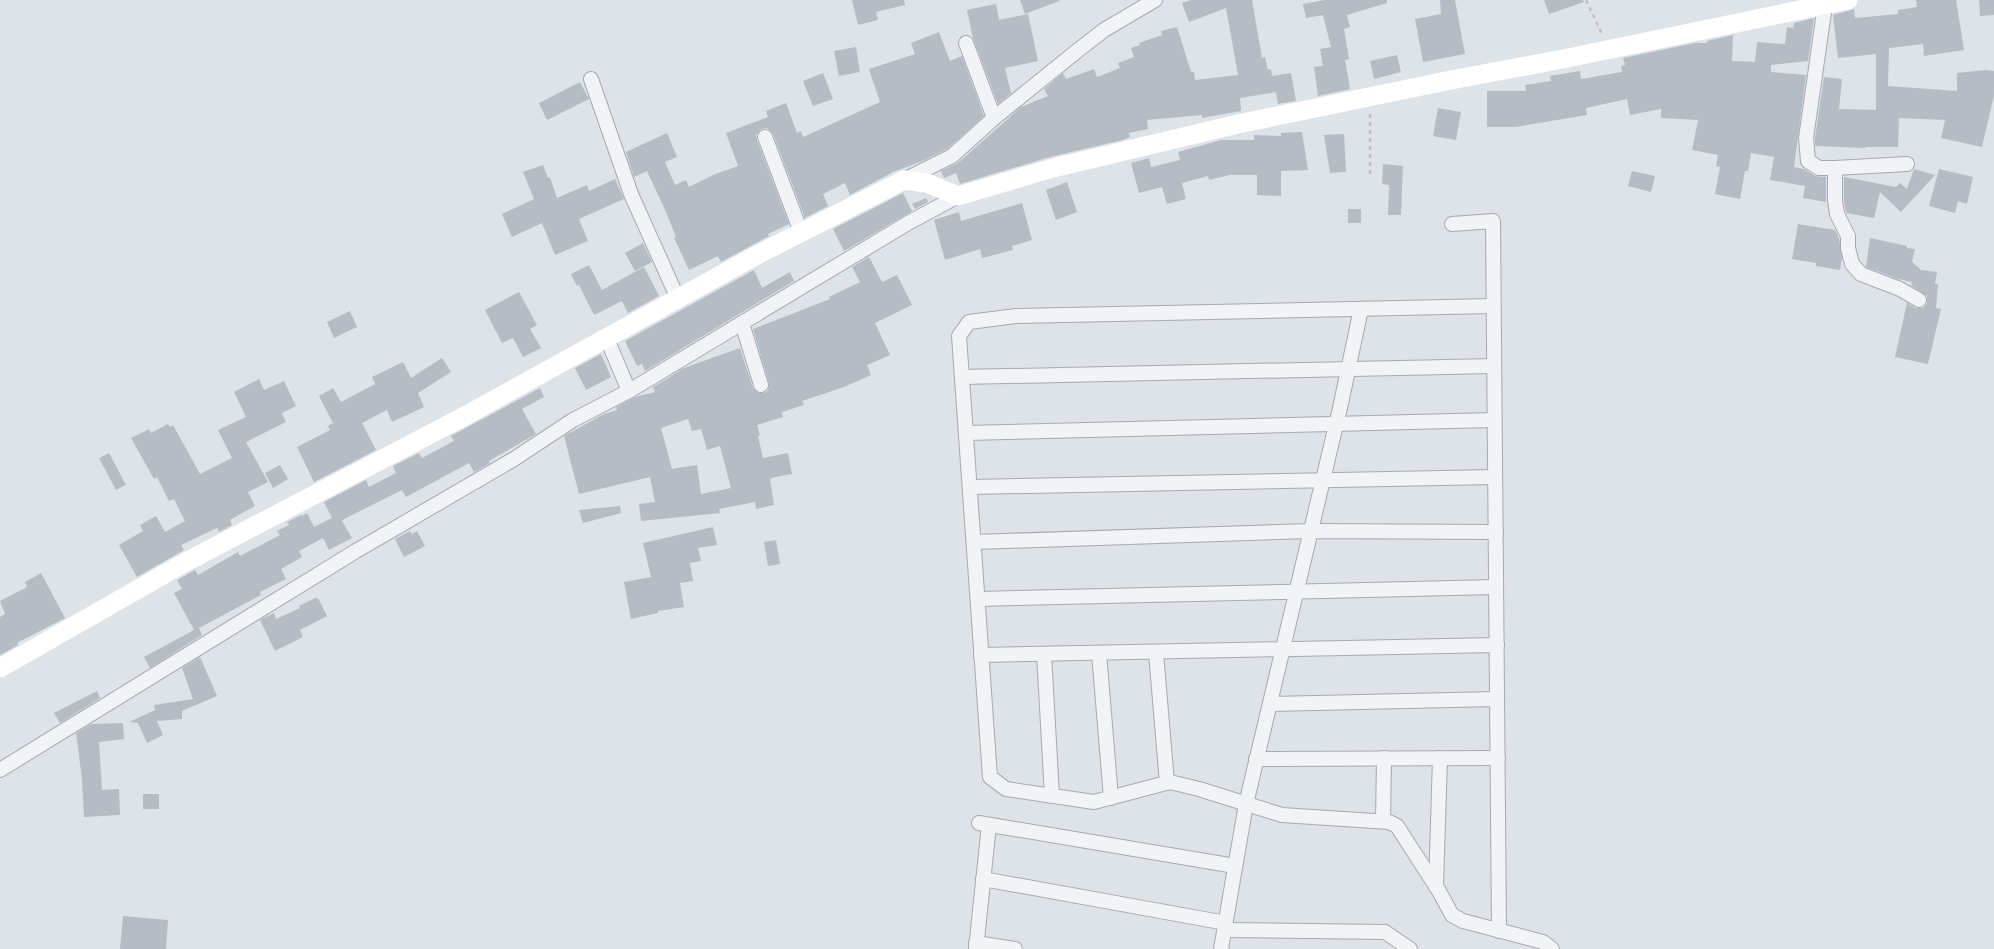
<svg xmlns="http://www.w3.org/2000/svg" width="1994" height="949" viewBox="0 0 1994 949" font-family="Signika,sans-serif">
  <style>
    .building { fill: #b6bcc4; fill-rule: evenodd }
    .lines { fill: none; stroke-linecap: round; stroke-linejoin: round }
    .street-casing { stroke: #a4aab2; stroke-width: 16 }
    .path { stroke: #bdc1c6; stroke-width: 2.5; stroke-dasharray: 4 4; stroke-linecap: butt }
    .street { stroke: #f1f3f6; stroke-width: 14 }
    .secondary { stroke: #fff; stroke-width: 19 }
  </style>
  <rect width="100%" height="100%" fill="#dee3e8"/>
  <g class="building">
    <polygon points="852,0 904,0 905,5 876,12 878,20 858,25"/>
    <polygon points="1020,0 1059,0 1059,1 1025,14"/>
    <polygon points="1191,0 1252,0 1262,58 1265,57 1268,70 1271,69 1272,76 1291,73 1296,101 1278,104 1276,92 1240,98 1241,111 1202,118 1202,115 1147,120 1148,129 1129,133 1130,137 1123,140 1050,157 960,184 956,173 944,178 941,171 958,163 1021,107 1048,96 1044,89 1063,73 1066,79 1094,69 1097,77 1120,68 1118,63 1134,57 1131,48 1140,45 1139,43 1162,35 1161,31 1177,27 1191,72 1194,72 1195,80 1238,75 1226,8 1189,22 1182,3"/>
    <polygon points="1325,0 1387,0 1387,3 1347,15 1350,27 1344,29 1349,59 1345,60 1350,89 1318,96 1314,67 1323,66 1320,49 1331,47 1323,15 1306,18 1303,4"/>
    <polygon points="1440,0 1455,0 1465,54 1423,62 1415,19 1441,14"/>
    <polygon points="1544,0 1583,0 1584,2 1549,14"/>
    <polygon points="1916,0 1956,0 1964,50 1924,56 1923,44 1889,48 1888,86 1957,91 1957,73 1986,70 1994,71 1994,95 1982,147 1941,138 1945,120 1899,118 1898,147 1865,147 1865,148 1815,146 1815,138 1824,77 1842,79 1839,109 1876,110 1876,54 1838,58 1833,15 1854,9 1855,18 1898,14 1898,10 1917,7"/>
    <polygon points="1979,0 1994,0 1994,15 1980,16"/>
    <polygon points="996,4 999,20 1028,14 1038,61 1005,68 1011,93 998,104 973,38 967,10"/>
    <polygon points="1814,18 1808,61 1771,65 1771,72 1806,75 1794,167 1804,169 1815,176 1826,177 1826,202 1803,198 1805,186 1770,180 1774,157 1751,153 1748,171 1745,171 1740,199 1715,194 1720,167 1716,166 1718,155 1692,150 1698,120 1661,118 1661,109 1630,115 1627,99 1586,108 1587,115 1515,127 1487,127 1487,91 1526,91 1525,85 1551,81 1550,76 1580,71 1581,79 1622,72 1621,66 1625,65 1623,58 1695,43 1707,43 1707,41 1733,35 1732,61 1755,62 1757,42 1785,44 1787,27 1793,28 1794,23"/>
    <polygon points="939,32 950,61 962,56 984,116 947,149 920,162 893,172 850,195 845,183 823,194 828,206 805,218 773,134 767,128 761,129 756,135 757,140 789,224 768,234 769,236 721,262 718,256 689,270 674,238 676,237 666,212 647,171 634,177 626,152 667,133 677,157 665,162 675,185 686,180 689,187 713,175 738,166 726,133 768,117 766,111 786,103 797,133 801,131 803,137 880,102 869,69 915,54 911,43"/>
    <polygon points="856,47 860,72 839,76 834,51"/>
    <polygon points="1397,55 1401,72 1374,79 1370,61"/>
    <polygon points="823,73 833,99 813,106 803,81"/>
    <polygon points="580,82 589,99 547,120 539,103"/>
    <polygon points="1438,108 1461,112 1456,140 1433,136"/>
    <polygon points="1302,132 1308,170 1281,171 1281,196 1257,195 1257,175 1230,175 1209,180 1208,176 1182,183 1186,199 1167,204 1162,187 1139,193 1131,163 1149,158 1151,167 1180,160 1178,152 1221,140 1254,140 1254,135 1281,136 1281,133"/>
    <polygon points="1344,134 1346,172 1330,173 1324,135"/>
    <polygon points="1383,164 1403,166 1401,215 1388,215 1389,185 1382,184"/>
    <polygon points="543,165 548,178 550,177 557,198 587,185 589,191 615,179 624,199 579,219 588,241 555,255 542,223 512,237 502,214 534,199 523,172"/>
    <polygon points="1914,169 1935,175 1900,213 1900,211 1880,192 1874,218 1846,213 1844,200 1844,177 1896,187 1900,183 1907,189"/>
    <polygon points="1939,169 1973,177 1967,204 1958,201 1955,213 1929,206"/>
    <polygon points="1632,171 1655,176 1651,192 1628,186"/>
    <polygon points="1067,182 1077,212 1056,220 1046,190"/>
    <polygon points="903,193 912,211 844,251 833,229"/>
    <polygon points="926,198 928,202 915,209 912,204"/>
    <polygon points="1022,203 1032,240 1012,246 1013,250 982,258 980,249 945,260 934,220 959,212 961,221"/>
    <rect x="1348" y="209" width="13" height="14"/>
    <polygon points="1798,224 1835,230 1839,238 1842,258 1840,270 1816,266 1816,263 1792,259"/>
    <polygon points="1870,238 1907,246 1907,248 1915,249 1912,262 1921,270 1937,272 1935,284 1938,284 1936,308 1941,309 1928,364 1895,357 1907,303 1915,308 1923,308 1927,304 1927,296 1911,285 1912,282 1898,279 1866,267"/>
    <polygon points="643,243 652,262 635,271 625,253"/>
    <path d="M869,257L882,282L897,275L912,305L875,323L890,355L867,365L871,375L844,387L802,401L804,405L782,412L783,417L757,425L760,435L758,436L763,458L788,453L792,474L771,478L770,480L774,505L756,509L755,502L719,509L720,513L641,521L639,504L655,502L650,477L579,494L564,436L604,414L617,410L616,407L635,397L655,392L653,387L684,368L740,348L753,388L759,393H764L768,391L769,383L753,329L830,299L829,297L860,282L852,267ZM688,419L692,431L701,429L707,450L720,446L731,488L701,494L697,465L672,469L661,428Z"/>
    <polygon points="589,265 602,290 644,267 659,296 628,313 622,301 594,315 579,285 577,286 571,274"/>
    <polygon points="754,270 762,288 790,272 794,281 645,371 642,364 637,366 625,341"/>
    <polygon points="519,292 537,325 530,329 541,348 523,357 513,338 502,343 485,310"/>
    <polygon points="350,311 357,327 334,338 327,322"/>
    <polygon points="601,354 611,377 586,390 575,368"/>
    <polygon points="442,358 451,372 418,393 424,407 392,422 387,410 362,423 376,450 314,482 297,447 330,430 328,426 333,423 319,396 333,388 341,402 375,384 372,377 403,362 411,378"/>
    <polygon points="259,379 264,390 284,381 296,406 282,413 286,422 246,442 268,482 248,492 255,506 230,520 232,525 219,532 217,528 181,545 184,550 137,577 119,545 143,531 140,525 156,516 165,532 185,521 174,499 169,501 157,477 154,479 131,438 149,429 151,433 168,424 170,427 173,425 200,474 232,458 218,430 246,417 234,392"/>
    <polygon points="540,388 544,397 522,409 536,434 489,461 490,463 474,472 469,463 406,497 402,490 346,518 342,521 352,538 329,550 323,538 299,551 302,557 281,569 286,579 260,592 261,595 199,628 202,635 150,668 144,657 194,630 174,593 182,589 177,580 195,570 198,575 238,552 240,556 280,535 277,531 289,525 287,522 301,515 302,516 307,513 314,527 332,518 324,502 366,480 369,487 396,473 393,466 419,453 422,458 454,441 451,436"/>
    <polygon points="109,453 126,485 116,490 99,458"/>
    <polygon points="280,465 288,479 273,488 265,473"/>
    <polygon points="620,506 621,513 583,523 579,510"/>
    <polygon points="713,527 717,545 698,548 701,561 690,563 693,581 680,583 684,607 658,611 658,613 631,619 624,582 651,577 643,543"/>
    <polygon points="410,531 412,534 417,531 425,546 404,557 395,539"/>
    <polygon points="776,540 780,564 768,566 764,542"/>
    <polygon points="41,573 65,618 17,643 18,645 0,655 0,617 5,614 0,601 27,587 25,582"/>
    <polygon points="315,598 318,598 327,616 300,630 303,637 275,651 260,620 274,613 276,619 300,608 299,606"/>
    <polygon points="200,657 217,696 182,711 182,719 157,721 163,735 147,743 138,723 129,722 155,710 154,705 193,699 182,668"/>
    <polygon points="97,691 100,698 60,723 54,713"/>
    <polygon points="123,723 124,739 99,742 102,790 119,789 120,815 84,817 82,779 76,733 91,724"/>
    <rect x="143" y="794" width="16" height="15"/>
    <polygon points="123,916 168,920 166,949 120,949"/>
  </g>
  <g class="lines">
    <g class="street-casing">
      <g id="street">
        <polyline points="1825,5 1806,138 1808,161 1819,168 1835,168 1907,164"/>
        <polyline points="966,43 994,118"/>
        <polyline points="591,79 631,194 678,299"/>
        <polyline points="765,137 801,232"/>
        <polyline points="1835,168 1835,201 1837,214 1848,236 1848,248 1852,264 1861,274 1900,289 1919,300"/>
        <polyline points="904,180 952,156 994,118 1077,51 1104,30 1155,0"/>
        <polyline points="1452,224 1493,221 1499,931"/>
        <polyline points="1493,306 1016,316 969,322 959,336 990,777 1006,789 1094,802 1170,782 1199,789 1282,815 1389,822 1397,826 1439,891 1452,915 1463,921 1543,942 1552,949"/>
        <polyline points="742,323 761,385"/>
        <polyline points="607,339 629,391"/>
        <polyline points="962,377 1494,366"/>
        <polyline points="966,433 1494,420"/>
        <polyline points="970,487 1495,477"/>
        <polyline points="974,542 1311,531 1496,532"/>
        <polyline points="978,599 1496,587"/>
        <polyline points="1099,653 1111,798"/>
        <polyline points="1156,653 1167,783"/>
        <polyline points="1044,654 1052,796"/>
        <polyline points="981,655 1497,645"/>
        <polyline points="1270,704 1497,699"/>
        <polyline points="1256,759 1498,758"/>
        <polyline points="0,770 356,551 514,459 573,420 629,391 908,223 958,196"/>
        <polyline points="1383,821 1384,758"/>
        <polyline points="979,823 1235,866"/>
        <polyline points="983,879 1226,923"/>
        <polyline points="1436,887 1440,758"/>
        <polyline points="1225,930 1385,932 1410,949"/>
        <polyline points="976,943 1015,949"/>
        <polyline points="976,949 989,825"/>
        <polyline points="1221,949 1246,804 1340,408 1361,309"/>
      </g>
    </g>
    <g class="path">
      <polyline points="1586,0 1602,34"/>
      <polyline points="1370,174 1370,113"/>
    </g>
    <use href="#street" class="street"/>
    <polyline class="secondary" points="0,668 184,563 463,417 757,255 904,180 927,183 958,196 1053,168 1238,124 1451,80 1563,59 1848,0"/>
  </g>
</svg>
